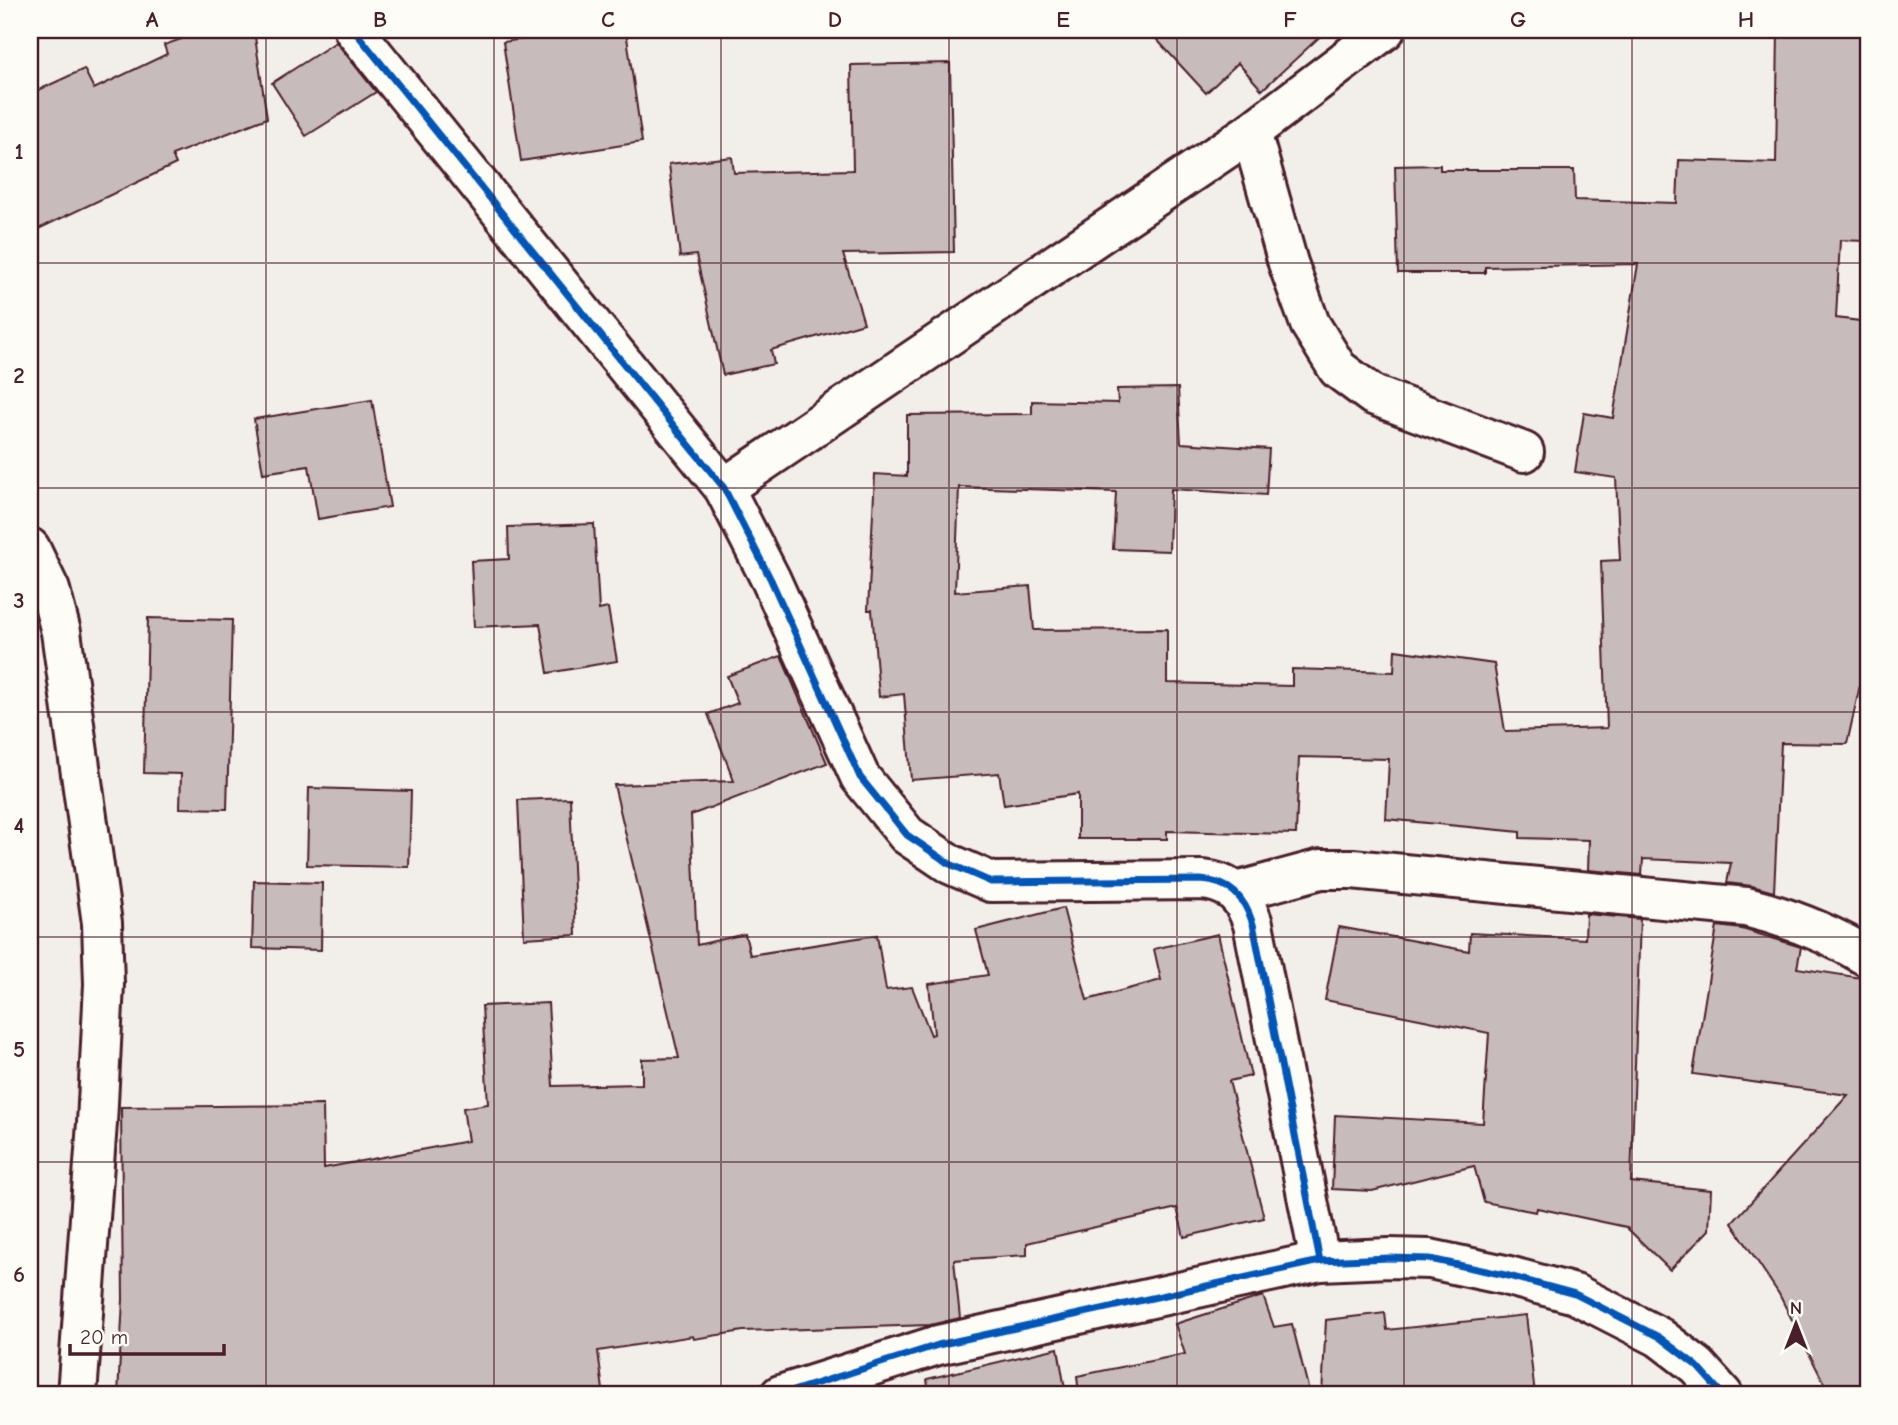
<svg xmlns="http://www.w3.org/2000/svg" width="1898" height="1425" viewBox="0 0 1898 1425" font-family="'Comic Neue',sans-serif">
  <style>
    .building { fill: #c8bbbb; stroke: #4a1f2b; stroke-width: 2 }
    .lines { fill: none; stroke-linecap: round; stroke-linejoin: round }
    .street-casing { stroke: #4a1f2b; stroke-width: 44 }
    .secondary-casing { stroke: #4a1f2b; stroke-width: 44 }
    .street { stroke: #fdfcf7; stroke-width: 38 }
    .secondary { stroke: #fdfcf7; stroke-width: 38 }
    .cycleway-casing { stroke: #fdfcf7; stroke-width: 11 }
    .cycleway { stroke: #0057b8; stroke-width: 7 }
    .grid { fill: none; stroke: #4a1f2b; stroke-width: 2; stroke-opacity: 0.55 }
    .neatline { fill: none; stroke: #4a1f2b; stroke-width: 2.5 }
    .grid-label { font-size: 23px; text-anchor: middle; font-weight: bold; fill: #4a1f2b }
  </style>
  <rect width="100%" height="100%" fill="#f2efeb"/>
  <filter id="ink" filterUnits="userSpaceOnUse"><feTurbulence type="fractalNoise" baseFrequency=".0143" numOctaves="2"/><feDisplacementMap in="SourceGraphic" scale="14" xChannelSelector="R" yChannelSelector="G"/><feConvolveMatrix kernelMatrix="1 2 1 2 8 2 1 2 1" color-interpolation-filters="sRGB"/></filter>
  <g filter="url(#ink)">
    <g class="building">
      <polygon points="207,30 254,30 267,118 172,155 176,164 30,233 30,94 84,69 94,89 167,54 164,45"/>
      <polygon points="585,30 626,30 642,142 521,161 503,42"/>
      <polygon points="1148,30 1327,30 1262,90 1238,63 1206,93"/>
      <polygon points="1778,30 1868,30 1864,241 1840,240 1836,318 1868,322 1868,649 1847,744 1781,743 1774,892 1752,886 1727,883 1731,863 1643,859 1642,875 1588,870 1589,840 1520,838 1520,832 1386,819 1389,759 1299,757 1296,834 1167,831 1167,839 1078,839 1078,794 1004,805 999,773 911,780 904,694 879,697 872,610 868,610 875,474 907,476 907,415 1032,414 1032,401 1118,403 1117,389 1178,388 1181,443 1269,449 1266,495 1171,489 1169,551 1113,549 1116,492 959,487 955,592 1030,586 1034,630 1167,629 1167,683 1292,686 1292,669 1394,672 1395,650 1494,664 1505,731 1607,728 1601,561 1620,560 1616,478 1575,472 1584,413 1613,418 1638,264 1485,267 1485,273 1398,273 1395,166 1440,165 1440,170 1574,170 1575,200 1677,203 1679,160 1776,163"/>
      <polygon points="336,42 376,92 306,136 272,83"/>
      <polygon points="950,63 954,252 843,254 864,323 771,350 774,364 723,375 696,255 680,257 669,164 732,157 734,173 853,170 851,65"/>
      <polygon points="372,400 390,507 318,519 309,466 263,473 254,419"/>
      <polygon points="594,524 599,610 608,608 617,661 548,673 540,624 474,627 471,561 509,559 508,527"/>
      <polygon points="148,618 232,620 227,809 180,808 181,774 144,773"/>
      <polygon points="781,656 827,763 691,815 697,945 745,934 750,955 877,935 886,990 912,987 931,1035 934,1034 929,984 988,975 976,930 1063,908 1087,1000 1161,980 1154,949 1218,934 1251,1076 1229,1081 1264,1218 1184,1237 1177,1208 1027,1243 1027,1255 954,1260 960,1318 930,1325 743,1331 694,1339 693,1336 598,1351 603,1390 553,1395 118,1395 123,1299 121,1107 323,1105 324,1168 468,1141 463,1108 488,1104 482,1006 548,1003 553,1086 642,1084 642,1059 679,1058 614,785 734,781 708,714 738,703 727,676"/>
      <polygon points="309,788 411,791 409,867 307,865"/>
      <polygon points="570,798 576,935 524,938 518,800"/>
      <polygon points="254,881 322,883 321,950 252,948"/>
      <polygon points="1586,914 1640,919 1631,1182 1711,1190 1709,1230 1670,1270 1626,1227 1537,1208 1536,1212 1484,1202 1474,1166 1372,1191 1332,1189 1335,1115 1483,1123 1489,1033 1325,1000 1339,927 1469,951 1470,933 1585,939"/>
      <polygon points="1717,926 1742,929 1801,947 1797,968 1868,979 1868,1395 1830,1395 1779,1294 1732,1223 1848,1095 1693,1074"/>
      <polygon points="1263,1296 1274,1327 1292,1324 1310,1395 1079,1395 1077,1376 1185,1354 1175,1324"/>
      <polygon points="1385,1313 1387,1330 1526,1315 1535,1395 1322,1395 1326,1320"/>
      <polygon points="1058,1348 1066,1395 929,1395 927,1379"/>
    </g>
    <g class="lines">
      <g class="street-casing">
        <g id="street">
          <path d="M354,30L724,488L771,580L860,777L907,835L950,864L991,882L1201,880C1231,882 1244,897 1253,924L1320,1261"/>
          <polyline points="1251,132 1288,263 1310,324 1338,369 1373,395 1524,452"/>
          <polyline points="724,488 1251,132 1385,30"/>
          <polyline points="30,548 50,590 61,632 102,923 104,984 97,1123 77,1395"/>
          <path d="M1236,892L1321,869H1352L1746,907C1791,918 1829,933 1868,957"/>
        </g>
      </g>
      <g class="secondary-casing">
        <polyline id="secondary" points="780,1395 938,1345 1320,1261 1389,1258 1430,1259 1505,1275 1575,1294 1659,1337 1697,1366 1723,1395"/>
      </g>
      <use href="#street" class="street"/>
      <use href="#secondary" class="secondary"/>
      <g class="cycleway-casing">
        <g id="cycleway">
          <path d="M354,30L724,488L771,580L860,777L907,835L950,864L991,882L1201,880C1231,882 1244,897 1253,924L1320,1261"/>
          <polyline points="780,1395 938,1345 1320,1261 1389,1258 1430,1259 1505,1275 1575,1294 1659,1337 1697,1366 1723,1395"/>
        </g>
      </g>
      <use href="#cycleway" class="cycleway"/>
    </g>
  </g>
  <path class="grid" d="M266,30V1395M494,30V1395M721,30V1395M949,30V1395M1177,30V1395M1404,30V1395M1632,30V1395M30,263H1868M30,488H1868M30,712H1868M30,937H1868M30,1162H1868"/>
  <rect width="1898" height="1425" fill="none" stroke="#fdfcf7" stroke-width="77"/>
  <g transform="translate(1796 1324)" stroke="#fdfcf7" stroke-width="5" paint-order="stroke">
  <path d="M0-5L12 26L0 18L-12 26Z" fill="#4a1f2b"/>
  <text y="-10" font-size="19" font-weight="bold" text-anchor="middle" fill="#4a1f2b">N</text>
  </g>
  <path d="M70 1344v10h154v-10" fill="none" stroke="#4a1f2b" stroke-width="3.5"/>
  <text x="80" y="1344" font-size="21" fill="#4a1f2b" stroke="#fdfcf7" stroke-width="5" paint-order="stroke">20 m</text>
  <rect x="38" y="38" width="1822" height="1348" class="neatline"/>
  <g class="grid-label">
    <text x="152" y="27">A</text>
    <text x="380" y="27">B</text>
    <text x="608" y="27">C</text>
    <text x="835" y="27">D</text>
    <text x="1063" y="27">E</text>
    <text x="1290" y="27">F</text>
    <text x="1518" y="27">G</text>
    <text x="1746" y="27">H</text>
    <text x="19" y="159">1</text>
    <text x="19" y="383">2</text>
    <text x="19" y="608">3</text>
    <text x="19" y="833">4</text>
    <text x="19" y="1057">5</text>
    <text x="19" y="1282">6</text>
  </g>
</svg>
